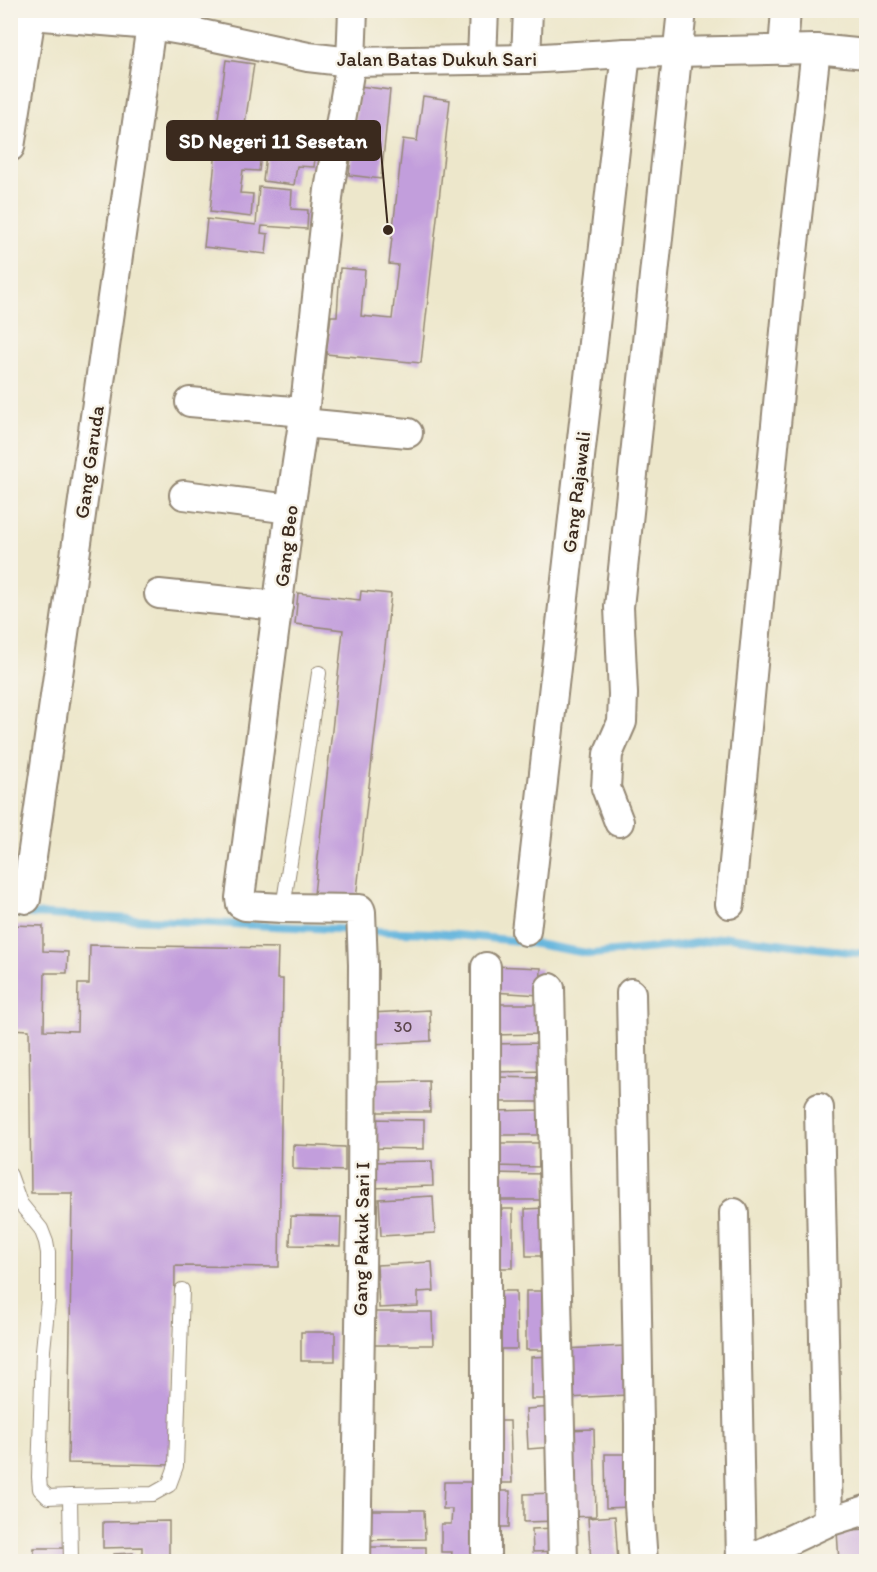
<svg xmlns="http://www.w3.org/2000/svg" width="877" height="1572" viewBox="0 0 877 1572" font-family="Itim,sans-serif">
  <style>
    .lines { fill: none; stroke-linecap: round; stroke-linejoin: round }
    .stream { stroke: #61b4dd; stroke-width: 8 }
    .building { fill: #c29edc }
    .lane-casing { stroke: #948874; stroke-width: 16 }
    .street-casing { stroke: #948874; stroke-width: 32 }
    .lane { stroke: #fff; stroke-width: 14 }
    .street { stroke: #fff; stroke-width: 28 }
    .labels { text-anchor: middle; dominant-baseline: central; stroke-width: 5; stroke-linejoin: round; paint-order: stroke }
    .number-label { font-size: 16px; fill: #5d474e }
    .street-label { font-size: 20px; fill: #3b2a1e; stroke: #f7f3e8 }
    .leader { fill: none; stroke: #3b2a1e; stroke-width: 2 }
    .callout-dot { fill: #3b2a1e; stroke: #f7f3e8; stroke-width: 2 }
    .callout { fill: #3b2a1e; stroke: #3b2a1e; stroke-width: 2 }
    .callout-label { font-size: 21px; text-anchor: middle; font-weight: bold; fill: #fff }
  </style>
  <rect width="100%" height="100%" fill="#f7f3e8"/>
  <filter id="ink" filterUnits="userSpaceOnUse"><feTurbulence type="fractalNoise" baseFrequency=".0167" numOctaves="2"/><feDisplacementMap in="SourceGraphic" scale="12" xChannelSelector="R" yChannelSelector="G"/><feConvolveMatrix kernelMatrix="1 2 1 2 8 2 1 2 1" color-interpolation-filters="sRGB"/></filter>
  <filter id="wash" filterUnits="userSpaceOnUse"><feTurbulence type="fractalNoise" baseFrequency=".008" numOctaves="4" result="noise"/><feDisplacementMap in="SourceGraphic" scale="24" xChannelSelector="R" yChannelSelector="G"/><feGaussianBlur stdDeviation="1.35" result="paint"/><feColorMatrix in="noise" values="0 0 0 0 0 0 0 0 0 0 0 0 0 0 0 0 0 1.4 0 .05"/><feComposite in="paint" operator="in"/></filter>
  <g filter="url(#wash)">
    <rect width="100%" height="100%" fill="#ede7cb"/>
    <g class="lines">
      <g class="stream">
        <polyline points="10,913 356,930"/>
        <polyline points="368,931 435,933 519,941 592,954 678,946 728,937 866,954"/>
      </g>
    </g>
    <g id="blocks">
      <g class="building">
        <polygon points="226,60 254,64 243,137 216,133"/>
        <polygon points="359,86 390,90 381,179 349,175"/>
        <polygon points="423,96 450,100 421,363 326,354 331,316 337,316 340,268 365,270 361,316 392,319 398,265 389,264 403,139 417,141"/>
        <polygon points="217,139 262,144 259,171 243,170 240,193 253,194 251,217 210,212"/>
        <polygon points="267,146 316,151 314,167 297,166 294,185 263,181"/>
        <polygon points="259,187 292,190 291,209 308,210 307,229 262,226 261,233 268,234 266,254 204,247 207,219 256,225"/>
        <polygon points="361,591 391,594 356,899 314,894 343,630 295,624 298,593 360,600"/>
        <polygon points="10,925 43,926 43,951 68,952 67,973 45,973 44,1030 77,1031 78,984 89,984 90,945 278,948 277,979 283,979 279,1267 175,1266 173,1465 68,1463 72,1193 31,1193 29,1030 10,1029"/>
        <polygon points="493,966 541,968 540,995 492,992"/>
        <polygon points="491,1004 544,1004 544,1034 492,1035"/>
        <polygon points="430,1010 431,1041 371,1044 370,1013"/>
        <polygon points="544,1043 545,1071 495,1072 494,1044"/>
        <polygon points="494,1077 545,1078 545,1102 494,1102"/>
        <polygon points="429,1081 430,1112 374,1112 374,1082"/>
        <polygon points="546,1110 546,1135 494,1135 494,1111"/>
        <polygon points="369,1119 424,1120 424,1149 369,1148"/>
        <polygon points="493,1143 545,1143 545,1167 493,1166"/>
        <polygon points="293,1145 345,1147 345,1171 293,1169"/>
        <polygon points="432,1161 433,1186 372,1188 371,1162"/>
        <polygon points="491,1173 546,1174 546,1200 491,1200"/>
        <polygon points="433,1196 435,1233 381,1236 379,1199"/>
        <polygon points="546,1208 547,1256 526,1256 525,1209"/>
        <polygon points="494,1209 513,1209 513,1268 493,1268"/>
        <polygon points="291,1216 341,1217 340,1246 290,1245"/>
        <polygon points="432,1262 434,1291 418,1292 418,1306 379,1308 377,1265"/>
        <polygon points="495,1291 516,1291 517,1349 497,1349"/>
        <rect x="526" y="1291" width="25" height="59"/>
        <polygon points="372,1312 432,1312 433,1345 372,1345"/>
        <rect x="301" y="1332" width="34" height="29"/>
        <polygon points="625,1346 627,1395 567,1398 564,1349"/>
        <polygon points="554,1356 554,1399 531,1399 531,1357"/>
        <polygon points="552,1407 554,1447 528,1449 526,1409"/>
        <polygon points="492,1421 510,1421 512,1483 493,1483"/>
        <polygon points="594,1429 596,1516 568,1517 565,1430"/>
        <polygon points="605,1454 628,1454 630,1507 606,1508"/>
        <polygon points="444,1482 479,1482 479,1562 451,1562 452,1552 441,1552 441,1524 451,1524 452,1509 443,1509"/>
        <polygon points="495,1491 510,1491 509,1527 495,1527"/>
        <polygon points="557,1493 557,1521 524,1522 524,1494"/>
        <polygon points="367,1510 424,1510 425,1539 367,1540"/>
        <polygon points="615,1516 618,1562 591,1562 588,1518"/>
        <polygon points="169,1521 169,1562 142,1562 142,1547 103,1548 103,1522"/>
        <polygon points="556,1528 557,1551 533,1552 532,1529"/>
        <polygon points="866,1529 866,1562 839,1562 837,1531"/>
        <rect x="367" y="1547" width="59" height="15"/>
        <rect x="34" y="1548" width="32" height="14"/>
        <polygon points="133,1553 133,1562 114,1562 114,1554"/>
      </g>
    </g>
  </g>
  <g filter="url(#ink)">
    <use href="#blocks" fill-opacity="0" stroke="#948874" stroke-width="1.5"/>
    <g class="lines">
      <g class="lane-casing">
        <g id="lane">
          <polyline points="283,908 319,673"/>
          <polyline points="10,1175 20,1203 41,1229 46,1242 48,1253 48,1300 43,1350 39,1477 40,1489 48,1497 70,1496"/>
          <polyline points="71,1562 70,1496 153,1494 169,1485 176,1466 182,1290"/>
        </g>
      </g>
      <g class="street-casing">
        <g id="street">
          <polyline points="353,10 351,62 329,190 303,423 290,509 240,898 241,904 245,906 283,908 357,909 360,909 361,912 363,965 362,1210 356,1562"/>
          <polyline points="10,11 31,15 151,25 192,32 308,57 351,62 526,59 626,53 816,49 866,54"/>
          <polyline points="783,50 786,10"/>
          <polyline points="482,59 484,10"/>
          <polyline points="526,59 528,10"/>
          <polyline points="10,147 31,15"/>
          <polyline points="190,402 304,412"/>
          <polyline points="303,423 408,433"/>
          <polyline points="184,495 290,509"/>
          <polyline points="159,594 278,606"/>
          <polyline points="619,822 606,788 608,754 622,722 623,694 619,607 682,10"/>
          <polyline points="26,899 151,25"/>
          <polyline points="730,904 790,279 816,49"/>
          <polyline points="526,931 626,53"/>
          <polyline points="486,967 486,1562"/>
          <polyline points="550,988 563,1562"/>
          <polyline points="631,993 639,1424 639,1505 643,1562"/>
          <polyline points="819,1108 828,1522"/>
          <polyline points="734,1213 741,1562"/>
          <polyline points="743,1562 828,1522 866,1510"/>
        </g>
      </g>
      <use href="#lane" class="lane"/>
      <use href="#street" class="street"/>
    </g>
  </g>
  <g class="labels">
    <g class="number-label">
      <text x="403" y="1026">30</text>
    </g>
    <g class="street-label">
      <text x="437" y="59">Jalan Batas Dukuh Sari</text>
      <text transform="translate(89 462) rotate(-82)">Gang Garuda</text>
      <text transform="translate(576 492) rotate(-83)">Gang Rajawali</text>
      <text transform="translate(286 546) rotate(-83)">Gang Beo</text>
      <text transform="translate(361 1239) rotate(-89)">Gang Pakuk Sari I</text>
    </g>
  </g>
  <path class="leader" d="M388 230L380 140"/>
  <circle class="callout-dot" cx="388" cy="230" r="6"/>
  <rect class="callout" x="167" y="121" width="213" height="39" rx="6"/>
  <g class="callout-label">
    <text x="273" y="148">SD Negeri 11 Sesetan</text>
  </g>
  <rect width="877" height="1572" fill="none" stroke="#f7f3e8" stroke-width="36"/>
</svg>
